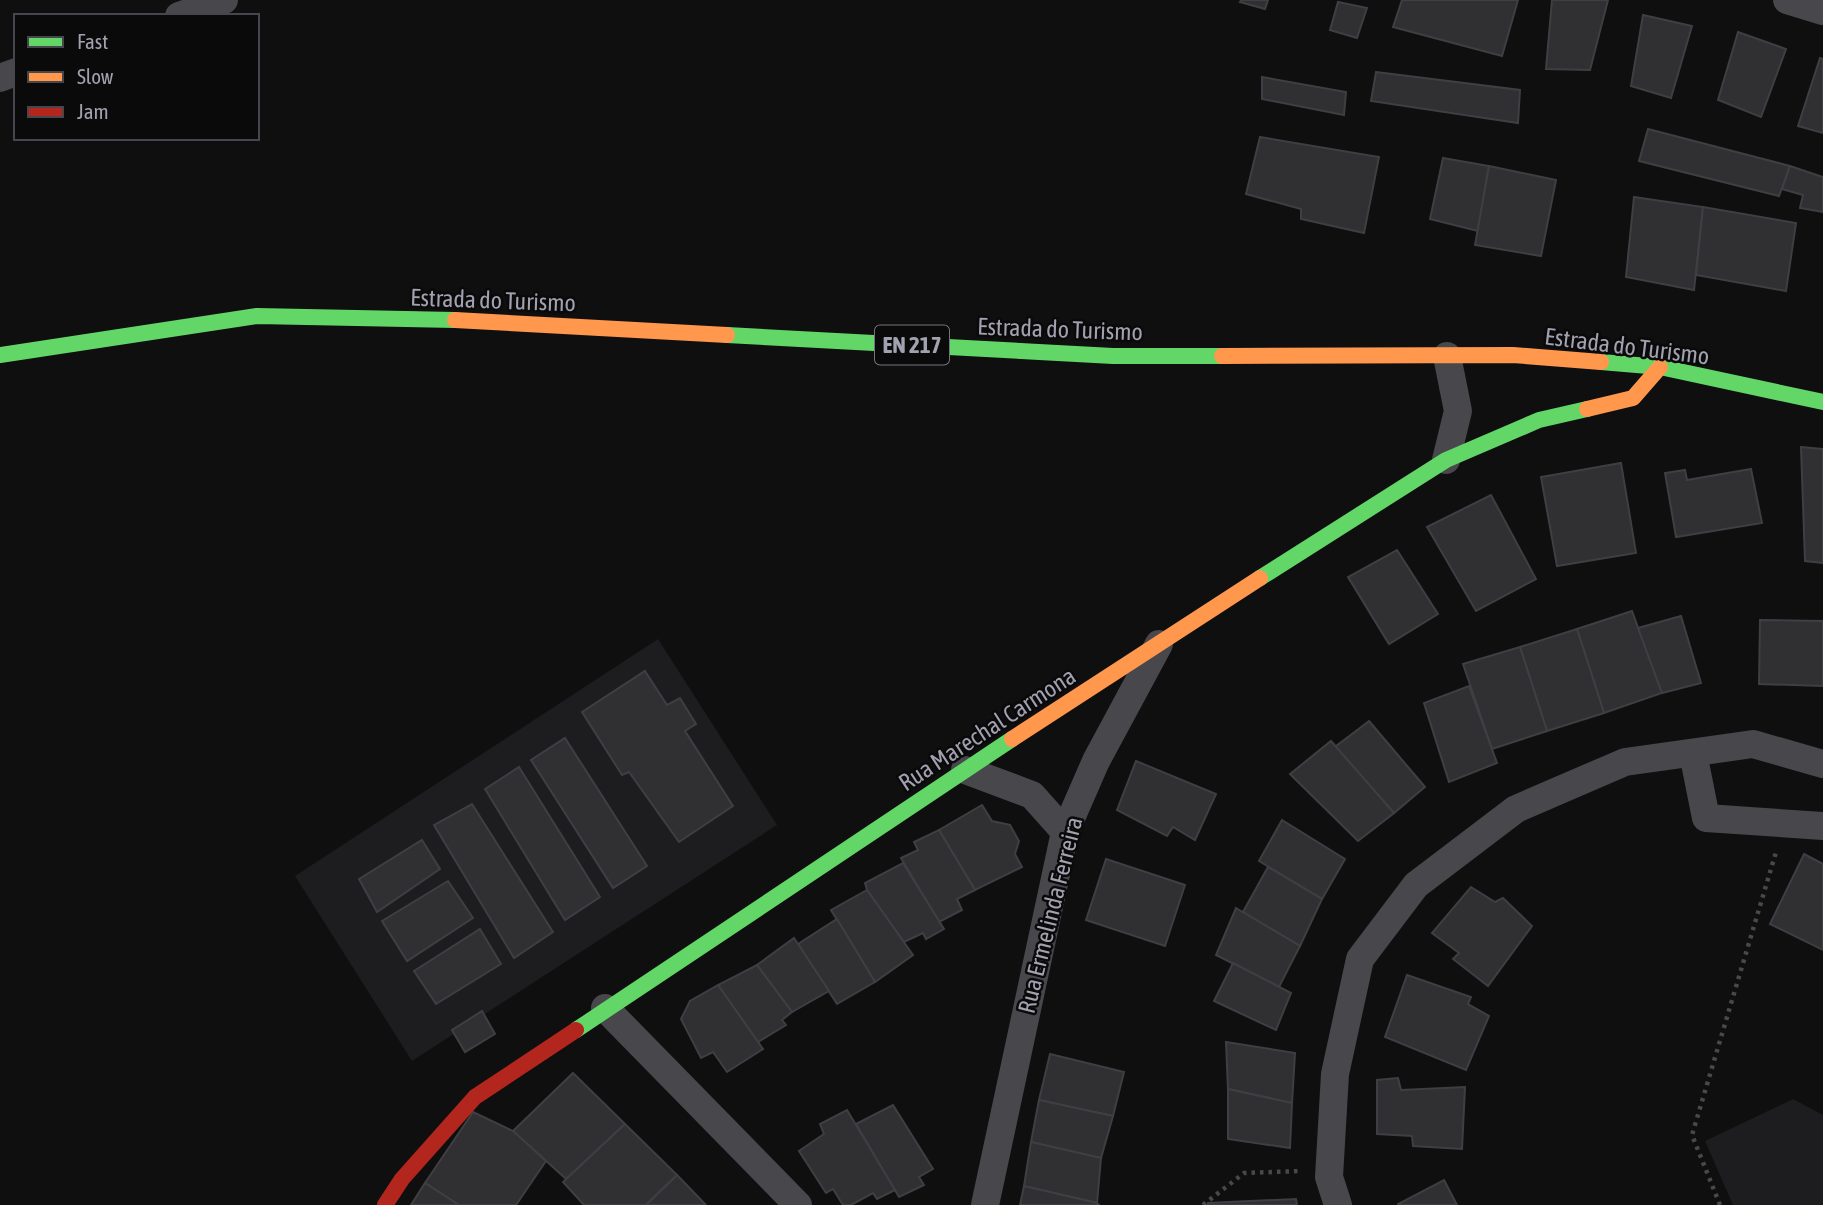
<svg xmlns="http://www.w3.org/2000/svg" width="1823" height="1205" viewBox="0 0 1823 1205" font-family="'Asap Condensed',sans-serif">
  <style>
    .built { fill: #1d1c1e }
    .building { fill: #303032; stroke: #3f3f43; stroke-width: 2 }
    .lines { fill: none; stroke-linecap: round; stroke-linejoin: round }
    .path { stroke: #48484d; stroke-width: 4.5; stroke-dasharray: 3.5 5; stroke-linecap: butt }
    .street { stroke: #48474b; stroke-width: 28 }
    .fast { stroke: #63d668; stroke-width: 16 }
    .slow { stroke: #ff974d; stroke-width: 16 }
    .jam { stroke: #b3261e; stroke-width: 16 }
    .labels { text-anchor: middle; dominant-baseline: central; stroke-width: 5; stroke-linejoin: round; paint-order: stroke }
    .shield { fill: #0a0a0b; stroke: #74747e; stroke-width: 2 }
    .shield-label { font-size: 23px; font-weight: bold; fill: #a2a1b0 }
    .street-label { font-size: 24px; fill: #a2a1b0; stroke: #0a0a0b }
  </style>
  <rect width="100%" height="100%" fill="#0f0f10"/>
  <g class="built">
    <polygon points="658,639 777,825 412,1061 295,876"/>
    <polygon points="1793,1099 1823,1115 1823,1205 1733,1205 1705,1141"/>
  </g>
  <g class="building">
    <polygon points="1241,0 1268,0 1265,9 1240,2"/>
    <polygon points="1402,0 1518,0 1502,56 1393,27"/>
    <polygon points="1552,0 1608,0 1590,70 1546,69"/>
    <polygon points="1338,2 1367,8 1357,38 1330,30"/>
    <polygon points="1643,15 1692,26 1671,98 1631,86"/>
    <polygon points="1738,32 1786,49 1761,117 1718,100"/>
    <polygon points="1820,58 1823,59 1823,133 1798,126"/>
    <polygon points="1376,72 1520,90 1518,123 1371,101"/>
    <polygon points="1262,77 1346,92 1344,115 1262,99"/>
    <polygon points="1648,129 1790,166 1779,196 1639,161"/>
    <polygon points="1260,137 1379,157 1364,233 1301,219 1301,209 1246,194"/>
    <polygon points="1443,158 1489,166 1478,231 1430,219"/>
    <polygon points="1489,166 1556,180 1541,256 1475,245"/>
    <polygon points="1790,166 1823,177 1823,212 1800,208 1803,195 1782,189"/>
    <polygon points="1634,197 1703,207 1694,290 1626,277"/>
    <polygon points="1703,207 1796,223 1786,291 1696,275"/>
    <polygon points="1801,447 1823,449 1823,563 1805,561"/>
    <polygon points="1621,463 1636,553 1557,566 1541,477"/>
    <polygon points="1751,469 1762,523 1676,537 1665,473 1685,470 1687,480"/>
    <polygon points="1491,495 1536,579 1476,611 1427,527"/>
    <polygon points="1397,550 1438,614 1389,644 1348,577"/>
    <polygon points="1632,611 1662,693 1604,713 1577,629"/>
    <polygon points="1681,616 1701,683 1662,693 1638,628"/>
    <polygon points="1760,620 1823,621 1823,686 1759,684"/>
    <polygon points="1577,629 1604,713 1547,731 1520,647"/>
    <polygon points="1520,647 1547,731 1492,749 1463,664"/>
    <polygon points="645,671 667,705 680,698 696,724 685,731 733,806 679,842 629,772 622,775 582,712"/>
    <polygon points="1469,686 1497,763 1449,782 1424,703"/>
    <polygon points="1369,721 1425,787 1394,813 1335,747"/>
    <polygon points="565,738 647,866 613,888 531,760"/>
    <polygon points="1331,741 1394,813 1358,841 1290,774"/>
    <polygon points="1136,761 1216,794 1195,840 1173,827 1167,836 1117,810"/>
    <polygon points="519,767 600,897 565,920 485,789"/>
    <polygon points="472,804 553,932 514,958 434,825"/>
    <polygon points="982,805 992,821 1010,825 1019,841 1015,854 1022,867 975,890 939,830"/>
    <polygon points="1282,820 1345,859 1322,899 1259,861"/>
    <polygon points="939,830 975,890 957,899 962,910 939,922 901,858 918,850 914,842"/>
    <polygon points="422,840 440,869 377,912 359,879"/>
    <polygon points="1804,854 1823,864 1823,950 1770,924"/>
    <polygon points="1106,859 1185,885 1165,946 1086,920"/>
    <polygon points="903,863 944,929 926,939 923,933 904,942 867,890 865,883"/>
    <polygon points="1268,867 1322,899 1300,946 1243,912"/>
    <polygon points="448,881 473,918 407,961 382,921"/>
    <polygon points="1471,887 1495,902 1503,898 1532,926 1488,986 1453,959 1459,953 1432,933"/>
    <polygon points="867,890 913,955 875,982 831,910"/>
    <polygon points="1236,908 1300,946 1279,987 1216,955"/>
    <polygon points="837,919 875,982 837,1004 798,944"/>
    <polygon points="480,929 501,964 436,1004 414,971"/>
    <polygon points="794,938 829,991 792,1012 757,965"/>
    <polygon points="1233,963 1291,993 1276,1030 1214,1001"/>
    <polygon points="757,965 792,1012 782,1020 786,1025 758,1042 718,985"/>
    <polygon points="1407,975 1471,997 1468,1004 1489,1016 1466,1070 1385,1037"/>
    <polygon points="718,985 763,1049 727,1072 713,1052 701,1058 681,1019 690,1001"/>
    <polygon points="482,1011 495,1034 465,1052 452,1030"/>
    <polygon points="1226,1042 1295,1053 1292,1103 1228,1089"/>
    <polygon points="1050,1054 1124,1072 1113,1116 1039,1100"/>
    <polygon points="573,1073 625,1124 566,1179 513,1131"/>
    <polygon points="1398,1078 1401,1090 1465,1087 1462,1149 1413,1146 1412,1136 1377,1134 1377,1080"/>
    <polygon points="1228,1089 1292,1103 1290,1148 1228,1139"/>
    <polygon points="1039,1100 1113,1116 1101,1158 1031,1142"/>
    <polygon points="893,1105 933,1169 919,1177 924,1185 899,1197 856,1124"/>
    <polygon points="847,1110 895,1190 877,1199 873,1193 851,1205 843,1205 833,1189 826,1193 799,1151 824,1134 820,1124"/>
    <polygon points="473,1112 513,1131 546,1161 516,1205 459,1205 425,1183"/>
    <polygon points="625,1124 677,1175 646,1205 584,1205 563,1182"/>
    <polygon points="1031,1142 1101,1158 1097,1203 1024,1186"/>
    <polygon points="677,1175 706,1205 646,1205"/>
    <polygon points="1444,1180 1457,1205 1398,1205 1398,1204"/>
    <polygon points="425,1183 459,1205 411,1205"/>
    <polygon points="1024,1186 1097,1203 1099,1205 1020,1205"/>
    <polygon points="1296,1199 1297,1205 1208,1205 1208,1203"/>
  </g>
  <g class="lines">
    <g class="path">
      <polyline points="1203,1205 1244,1173 1301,1171"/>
      <polyline points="1720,1205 1692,1135 1776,852"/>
    </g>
    <g class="street">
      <polyline points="1787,0 1823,11"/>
      <polyline points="179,16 224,0"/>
      <polyline points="0,78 16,72"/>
      <polyline points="1446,460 1458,411 1447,356"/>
      <polyline points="1693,753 1706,818 1823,826"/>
      <polyline points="965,770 1032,795 1065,832"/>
      <polyline points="605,1008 798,1205"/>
      <polyline points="985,1205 1065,832 1096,761 1159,644"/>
      <polyline points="1338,1205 1329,1177 1335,1074 1360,959 1416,885 1516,809 1625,762 1753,744 1823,764"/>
    </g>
    <g class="fast">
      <polyline points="727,335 1113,356 1222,356"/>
      <polyline points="0,355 257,316 455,320"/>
      <polyline points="1601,362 1660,367 1823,402"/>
      <polyline points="1260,578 1446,460 1539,420 1587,409"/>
      <polyline points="576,1030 1012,739"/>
    </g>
    <g class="slow">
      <polyline points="455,320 727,335"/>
      <polyline points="1222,356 1513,355 1601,362"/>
      <polyline points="1587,409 1633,398 1660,367"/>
      <polyline points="1012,739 1260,578"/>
    </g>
    <polyline class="jam" points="385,1205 402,1179 475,1097 576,1030"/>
  </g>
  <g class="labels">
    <rect class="shield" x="875" y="325.5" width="74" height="39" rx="5"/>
    <g class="shield-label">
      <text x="912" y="345">EN 217</text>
    </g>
    <g class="street-label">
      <text transform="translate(493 300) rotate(2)">Estrada do Turismo</text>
      <text transform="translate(1060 329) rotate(2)">Estrada do Turismo</text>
      <text transform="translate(1627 346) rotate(7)">Estrada do Turismo</text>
      <text transform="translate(987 729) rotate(-33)">Rua Marechal Carmona</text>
      <text transform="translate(1050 915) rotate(-76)">Rua Ermelinda Ferreira</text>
    </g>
  </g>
  <rect x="14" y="14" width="245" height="126" fill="#0a0a0b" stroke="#47464d" stroke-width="2"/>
  <rect x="28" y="37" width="35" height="10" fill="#63d668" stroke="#47464d" stroke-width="2"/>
  <text x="77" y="49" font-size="21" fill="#a2a1b0">Fast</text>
  <rect x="28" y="72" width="35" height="10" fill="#ff974d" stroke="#47464d" stroke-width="2"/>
  <text x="77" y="84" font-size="21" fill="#a2a1b0">Slow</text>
  <rect x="28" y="107" width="35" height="10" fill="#b3261e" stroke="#47464d" stroke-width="2"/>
  <text x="77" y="119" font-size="21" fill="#a2a1b0">Jam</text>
</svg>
